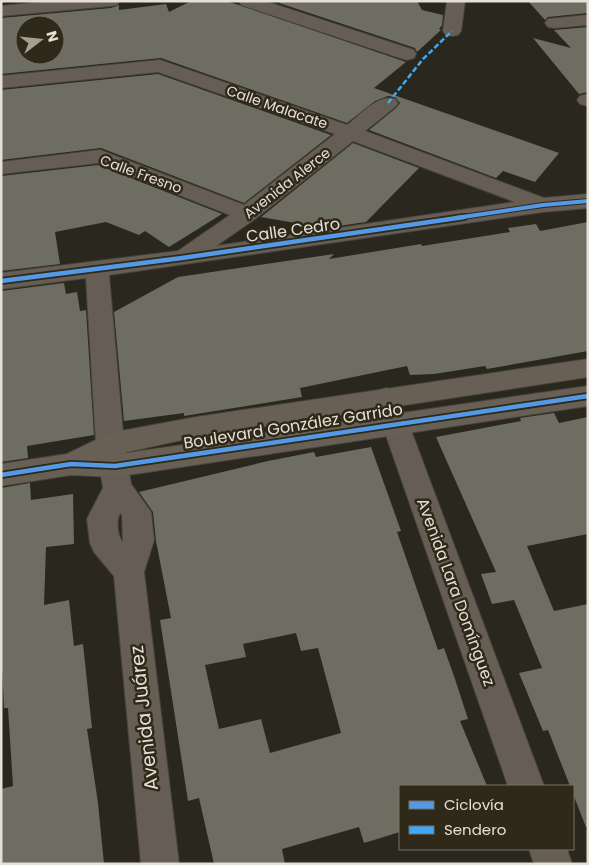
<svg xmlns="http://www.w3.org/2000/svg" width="589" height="865" viewBox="0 0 589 865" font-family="Poppins,sans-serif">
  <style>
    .building { fill: #6e6d62; fill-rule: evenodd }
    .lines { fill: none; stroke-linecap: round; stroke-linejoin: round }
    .street-casing { stroke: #47443c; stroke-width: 2 }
    .secondary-casing { stroke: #47443c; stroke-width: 2 }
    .street { fill: #665e55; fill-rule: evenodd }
    .secondary { fill: #696055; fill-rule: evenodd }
    .quiet { stroke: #3fa9f5; stroke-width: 2.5; stroke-dasharray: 5.5 2.5; stroke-linecap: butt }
    .cycleway-far1-casing { stroke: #2f2919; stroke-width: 6 }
    .cycleway-casing { stroke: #2f2919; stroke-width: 8 }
    .cycleway-far1 { stroke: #5399e6; stroke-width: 4 }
    .cycleway { stroke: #5399e6; stroke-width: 4.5 }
    .labels { text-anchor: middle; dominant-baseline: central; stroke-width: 5; stroke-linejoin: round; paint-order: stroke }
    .far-street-label { font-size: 14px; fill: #e4e0d6; stroke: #2f2919 }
    .street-label { font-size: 16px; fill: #e4e0d6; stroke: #2f2919 }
    .near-street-label { font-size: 19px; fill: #e4e0d6; stroke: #2f2919 }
  </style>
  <rect width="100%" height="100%" fill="#2a271e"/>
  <g class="building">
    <path d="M191,1H226L239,5L406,62L374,88L559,153L535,182L503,171L496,178L369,130L396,108L400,103L395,97L388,96L375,101L347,123L161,58L1,74V18L111,8L119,5V10L166,4L169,12ZM25,25H55V55H25Z"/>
    <polygon points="282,1 417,1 422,10 443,15 442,25 439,29 441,30 417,52 415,48 279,3"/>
    <polygon points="528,1 588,1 588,13 548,17 545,20"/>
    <polygon points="588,27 588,92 579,94 533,38 571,48 554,30"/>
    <polygon points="158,74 331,135 244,203 101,148 1,160 1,90"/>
    <polygon points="353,143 419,168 366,222 324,228 261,217"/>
    <polygon points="98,165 222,214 169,247 145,231 139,235 106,222 55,232 60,264 1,271 1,176"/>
    <polygon points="588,222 588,351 487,369 485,366 434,374 410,375 407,366 300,388 302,397 184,416 184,413 124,421 114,312 178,277 334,254 329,259 421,244 422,246 510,232 508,228 536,224 540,231"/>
    <polygon points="64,283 66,294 77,292 80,311 86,310 94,435 27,446 28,458 1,462 1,291"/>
    <polygon points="554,413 559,423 588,417 588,534 527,546 554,611 588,604 588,827 586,827 573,794 573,786 570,786 548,730 543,731 519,673 542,668 514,600 492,604 481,574 496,572 436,437 521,421 520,418"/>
    <path d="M371,447L401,531L397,532L438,650L444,648L455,679L468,719L460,721L487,786H400V832L364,843L359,827L282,849L285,864H214L199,798L188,801L160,620L171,618L156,541L153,512L139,492L268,461L314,452L316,457ZM296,633L301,651L318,648L341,733L270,753L261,719L219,729L205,665L246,657L243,644Z"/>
    <polygon points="30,483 31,500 73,494 74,544 46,547 44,605 69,600 74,646 83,644 92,728 87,729 98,803 104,864 1,864 1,789 13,786 8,708 4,708 1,643 1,488"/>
  </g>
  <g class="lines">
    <g class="street-casing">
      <g id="street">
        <polygon points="51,1 119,1 117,5 111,6 1,16 1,6"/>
        <polygon points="239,1 265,1 414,50 416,54 414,58 407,60 400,58 241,5"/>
        <polygon points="447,1 465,1 461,31 458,35 452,36 446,35 443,31"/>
        <polygon points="588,15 588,25 554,28 548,27 545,23 548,19"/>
        <path d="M160,60L347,125C361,115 377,94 395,99L398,103L395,107L365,131L544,198L588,194V208L543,212L109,275L124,444L131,484L151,512L154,540L144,572L179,864H141L114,576L94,552L90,543L87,519L103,488L96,444L86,278L1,289V273L178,251L230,215L98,163L1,174V162L100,150L244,205L335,134L158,72L1,88V76ZM353,141L515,202L216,246L255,219ZM120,513L122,515L123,543C117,535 116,521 120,513Z"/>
        <polygon points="588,94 588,106 580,104 577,100 580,96"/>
        <polygon points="386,388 395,391 399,398 544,786 508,786 373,398 377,391"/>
        <polygon points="529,849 567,849 572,864 534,864"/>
      </g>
    </g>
    <g class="secondary-casing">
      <polygon id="secondary" points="588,359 588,377 196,437 113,455 588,386 588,406 115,477 71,475 1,486 1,464 67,454 110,433 196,417"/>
    </g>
    <use href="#street" class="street"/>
    <use href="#secondary" class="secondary"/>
    <polyline class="quiet" points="388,103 423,59 452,31"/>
    <g class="cycleway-far1-casing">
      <polyline id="cycleway-far1" points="456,218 543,205 588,201"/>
    </g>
    <g class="cycleway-casing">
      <g id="cycleway">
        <polyline points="1,281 182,258 464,217"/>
        <polyline points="1,475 71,464 115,466 588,396"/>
      </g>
    </g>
    <use href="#cycleway-far1" class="cycleway-far1"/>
    <use href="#cycleway" class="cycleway"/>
  </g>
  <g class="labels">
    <g class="far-street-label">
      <text transform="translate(277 107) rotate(19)">Calle Malacate</text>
      <text transform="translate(141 174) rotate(20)">Calle Fresno</text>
      <text transform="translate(287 183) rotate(-38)">Avenida Alerce</text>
    </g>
    <g class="street-label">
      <text transform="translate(293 230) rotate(-8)">Calle Cedro</text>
      <text transform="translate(293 426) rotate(-9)">Boulevard González Garrido</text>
      <text transform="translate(456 592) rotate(70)">Avenida Lara Domínguez</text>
    </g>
    <g class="near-street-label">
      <text transform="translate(144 718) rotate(-96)">Avenida Juárez</text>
    </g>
  </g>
  <rect width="589" height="865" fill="none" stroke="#e4e0d6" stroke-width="5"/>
  <rect x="399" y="785" width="175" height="65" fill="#2f2919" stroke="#777265"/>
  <rect x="409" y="801" width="25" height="8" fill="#5399e6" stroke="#777265"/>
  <text x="444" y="810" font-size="15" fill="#e4e0d6">Ciclovía</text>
  <rect x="409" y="826" width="25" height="8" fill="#3fa9f5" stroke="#777265"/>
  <text x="444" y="835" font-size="15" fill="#e4e0d6">Sendero</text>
  <g transform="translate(40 40) rotate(74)"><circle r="24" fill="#2f2919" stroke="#777265"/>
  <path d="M0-4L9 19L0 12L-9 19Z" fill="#a39f96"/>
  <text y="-8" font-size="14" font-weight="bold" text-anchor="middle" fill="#e4e0d6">N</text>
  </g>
</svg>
